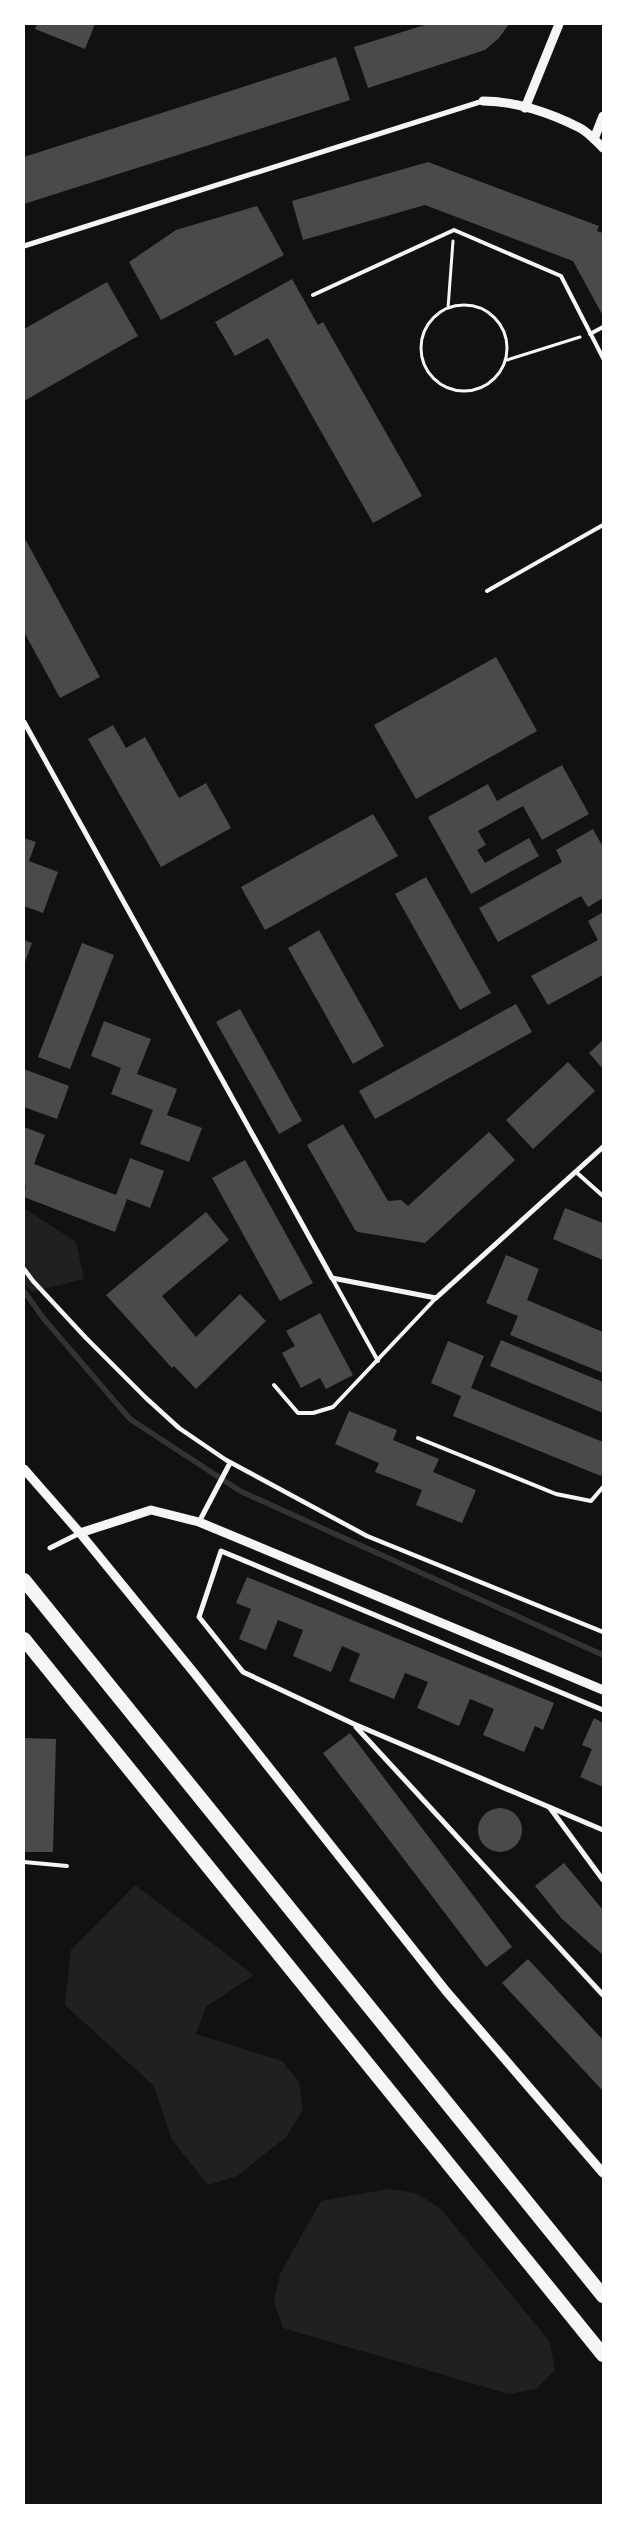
<svg xmlns="http://www.w3.org/2000/svg" width="627" height="2529" viewBox="0 0 627 2529" font-family="'Fira Sans',sans-serif">
  <style>
    .green { fill: #202020 }
    .lines { fill: none; stroke-linecap: round; stroke-linejoin: round }
    .stream { stroke: #333; stroke-width: 5.5 }
    .building { fill: #4a4a4a }
    .path { stroke: #f5f5f5; stroke-width: 3 }
    .service { stroke: #f5f5f5; stroke-width: 4 }
    .pedestrian { stroke: #f5f5f5; stroke-width: 4.5 }
    .minor { stroke: #f5f5f5; stroke-width: 5 }
    .tertiary { stroke: #f5f5f5; stroke-width: 9 }
    .trunk { stroke: #f5f5f5; stroke-width: 14 }
  </style>
  <rect width="100%" height="100%" fill="#111"/>
  <g class="green">
    <polygon points="24,1208 76,1242 84,1279 31,1292 24,1282"/>
    <polygon points="135,1885 254,1975 206,2007 196,2034 282,2061 299,2082 303,2110 286,2137 237,2176 208,2185 172,2140 154,2086 65,2005 71,1950"/>
    <polygon points="388,2189 416,2193 441,2209 550,2342 555,2370 536,2389 509,2394 283,2328 274,2302 280,2274 321,2201"/>
  </g>
  <g class="lines">
    <polyline class="stream" points="24,1291 44,1319 130,1419 240,1491 603,1655"/>
  </g>
  <g class="building">
    <polygon points="37,24 95,24 85,49 35,29"/>
    <polygon points="428,24 509,24 499,38 485,50 368,88 354,47"/>
    <polygon points="336,57 350,100 24,204 24,157"/>
    <polygon points="428,162 599,226 597,231 603,233 603,316 573,261 425,205 303,240 292,201"/>
    <polygon points="257,206 284,255 161,320 129,262 176,230"/>
    <polygon points="292,279 318,325 323,322 422,496 373,523 268,338 235,356 215,322"/>
    <polygon points="107,282 138,336 24,401 24,329"/>
    <polygon points="24,537 100,677 60,698 24,632"/>
    <polygon points="496,657 537,731 416,799 374,725"/>
    <polygon points="113,725 126,748 145,737 179,798 206,783 231,828 161,867 88,739"/>
    <polygon points="562,765 589,814 542,840 523,806 478,831 486,845 477,850 485,863 529,838 539,856 471,894 428,817 488,784 497,801"/>
    <polygon points="373,814 398,856 265,930 241,887"/>
    <polygon points="593,829 603,847 603,898 588,907 581,896 498,942 479,908 562,862 556,850"/>
    <polygon points="24,838 36,842 29,861 58,872 43,913 24,906"/>
    <polygon points="426,877 491,993 460,1010 395,894"/>
    <polygon points="603,912 603,975 548,1005 531,976 598,940 588,921"/>
    <polygon points="319,930 384,1046 353,1064 288,948"/>
    <polygon points="24,940 32,943 24,965"/>
    <polygon points="82,943 114,955 70,1069 38,1057"/>
    <polygon points="516,1004 532,1032 375,1119 359,1091"/>
    <polygon points="240,1009 302,1121 279,1134 216,1022"/>
    <polygon points="104,1021 151,1039 137,1074 177,1089 167,1115 202,1128 189,1162 140,1144 153,1110 111,1094 121,1068 91,1056"/>
    <polygon points="603,1040 603,1069 589,1053"/>
    <polygon points="568,1062 595,1091 533,1149 506,1120"/>
    <polygon points="24,1069 69,1086 57,1119 24,1107"/>
    <polygon points="343,1124 388,1201 401,1200 408,1206 489,1132 515,1160 425,1243 358,1232 355,1230 307,1145"/>
    <polygon points="24,1127 45,1135 34,1164 116,1195 130,1158 164,1171 150,1208 127,1199 115,1232 24,1197 26,1185 24,1185"/>
    <polygon points="245,1160 313,1283 280,1301 212,1178"/>
    <polygon points="565,1208 603,1223 603,1260 553,1239"/>
    <polygon points="206,1212 229,1240 162,1296 196,1337 240,1294 266,1321 196,1389 174,1366 172,1368 106,1295"/>
    <polygon points="506,1255 539,1269 527,1300 603,1332 603,1373 510,1335 518,1316 486,1303"/>
    <polygon points="320,1313 353,1375 326,1389 320,1378 301,1388 282,1353 295,1346 286,1331"/>
    <polygon points="501,1340 603,1382 603,1413 490,1366"/>
    <polygon points="448,1341 484,1356 471,1388 603,1442 603,1470 601,1476 453,1416 461,1396 431,1383"/>
    <polygon points="349,1411 397,1430 393,1440 439,1459 433,1472 476,1490 462,1523 416,1505 422,1490 375,1472 379,1463 335,1444"/>
    <polygon points="247,1577 554,1703 543,1730 535,1726 524,1752 483,1735 494,1709 470,1699 459,1726 417,1708 428,1682 405,1673 394,1699 349,1681 360,1654 342,1646 331,1672 293,1656 303,1630 278,1620 266,1650 239,1639 251,1609 236,1603"/>
    <polygon points="594,1718 603,1723 603,1787 580,1777 592,1749 582,1745"/>
    <polygon points="350,1733 512,1947 486,1967 323,1753"/>
    <polygon points="24,1738 56,1739 53,1852 24,1852"/>
    <circle cx="500" cy="1830" r="22"/>
    <polygon points="564,1863 603,1910 603,1955 562,1919 535,1886"/>
    <polygon points="528,1959 603,2040 603,2091 502,1983"/>
  </g>
  <g class="lines">
    <g class="path">
      <circle cx="464" cy="348" r="43"/>
      <polyline points="448,308 453,241"/>
      <polyline points="507,360 580,337"/>
    </g>
    <g class="service">
      <polyline points="313,295 454,230 561,276 603,358"/>
      <polyline points="590,334 603,327"/>
      <polyline points="487,591 603,525"/>
      <polyline points="576,1172 603,1196"/>
      <polyline points="332,1278 378,1361"/>
      <polyline points="274,1385 298,1413 313,1413 333,1407 436,1298"/>
      <polyline points="418,1438 556,1494 591,1501 603,1487"/>
      <polyline points="24,1862 67,1866"/>
    </g>
    <polyline class="pedestrian" points="24,1269 33,1281 86,1338 146,1398 179,1428 226,1460 367,1536 603,1632"/>
    <g class="minor">
      <polyline points="24,246 483,101"/>
      <polyline points="24,722 332,1278 436,1298 603,1147"/>
      <polyline points="199,1522 230,1463"/>
      <polyline points="50,1548 80,1533"/>
      <polyline points="603,1710 221,1551 199,1617 243,1672 354,1724 603,1830"/>
      <polyline points="356,1727 603,1995"/>
      <polyline points="550,1808 603,1880"/>
    </g>
    <g class="tertiary">
      <path d="M483,101C515,101 551,113 580,128C588,132 596,141 603,148"/>
      <polyline points="525,108 559,24"/>
      <polyline points="594,139 603,116"/>
      <polyline points="24,1469 80,1533 195,1674 446,1991 603,2173"/>
      <polyline points="80,1533 151,1510 199,1522 603,1690"/>
    </g>
    <g class="trunk">
      <polyline points="24,1580 603,2296"/>
      <polyline points="24,1639 603,2355"/>
    </g>
  </g>
  <rect width="627" height="2529" fill="none" stroke="#ffffff" stroke-width="50"/>
</svg>
